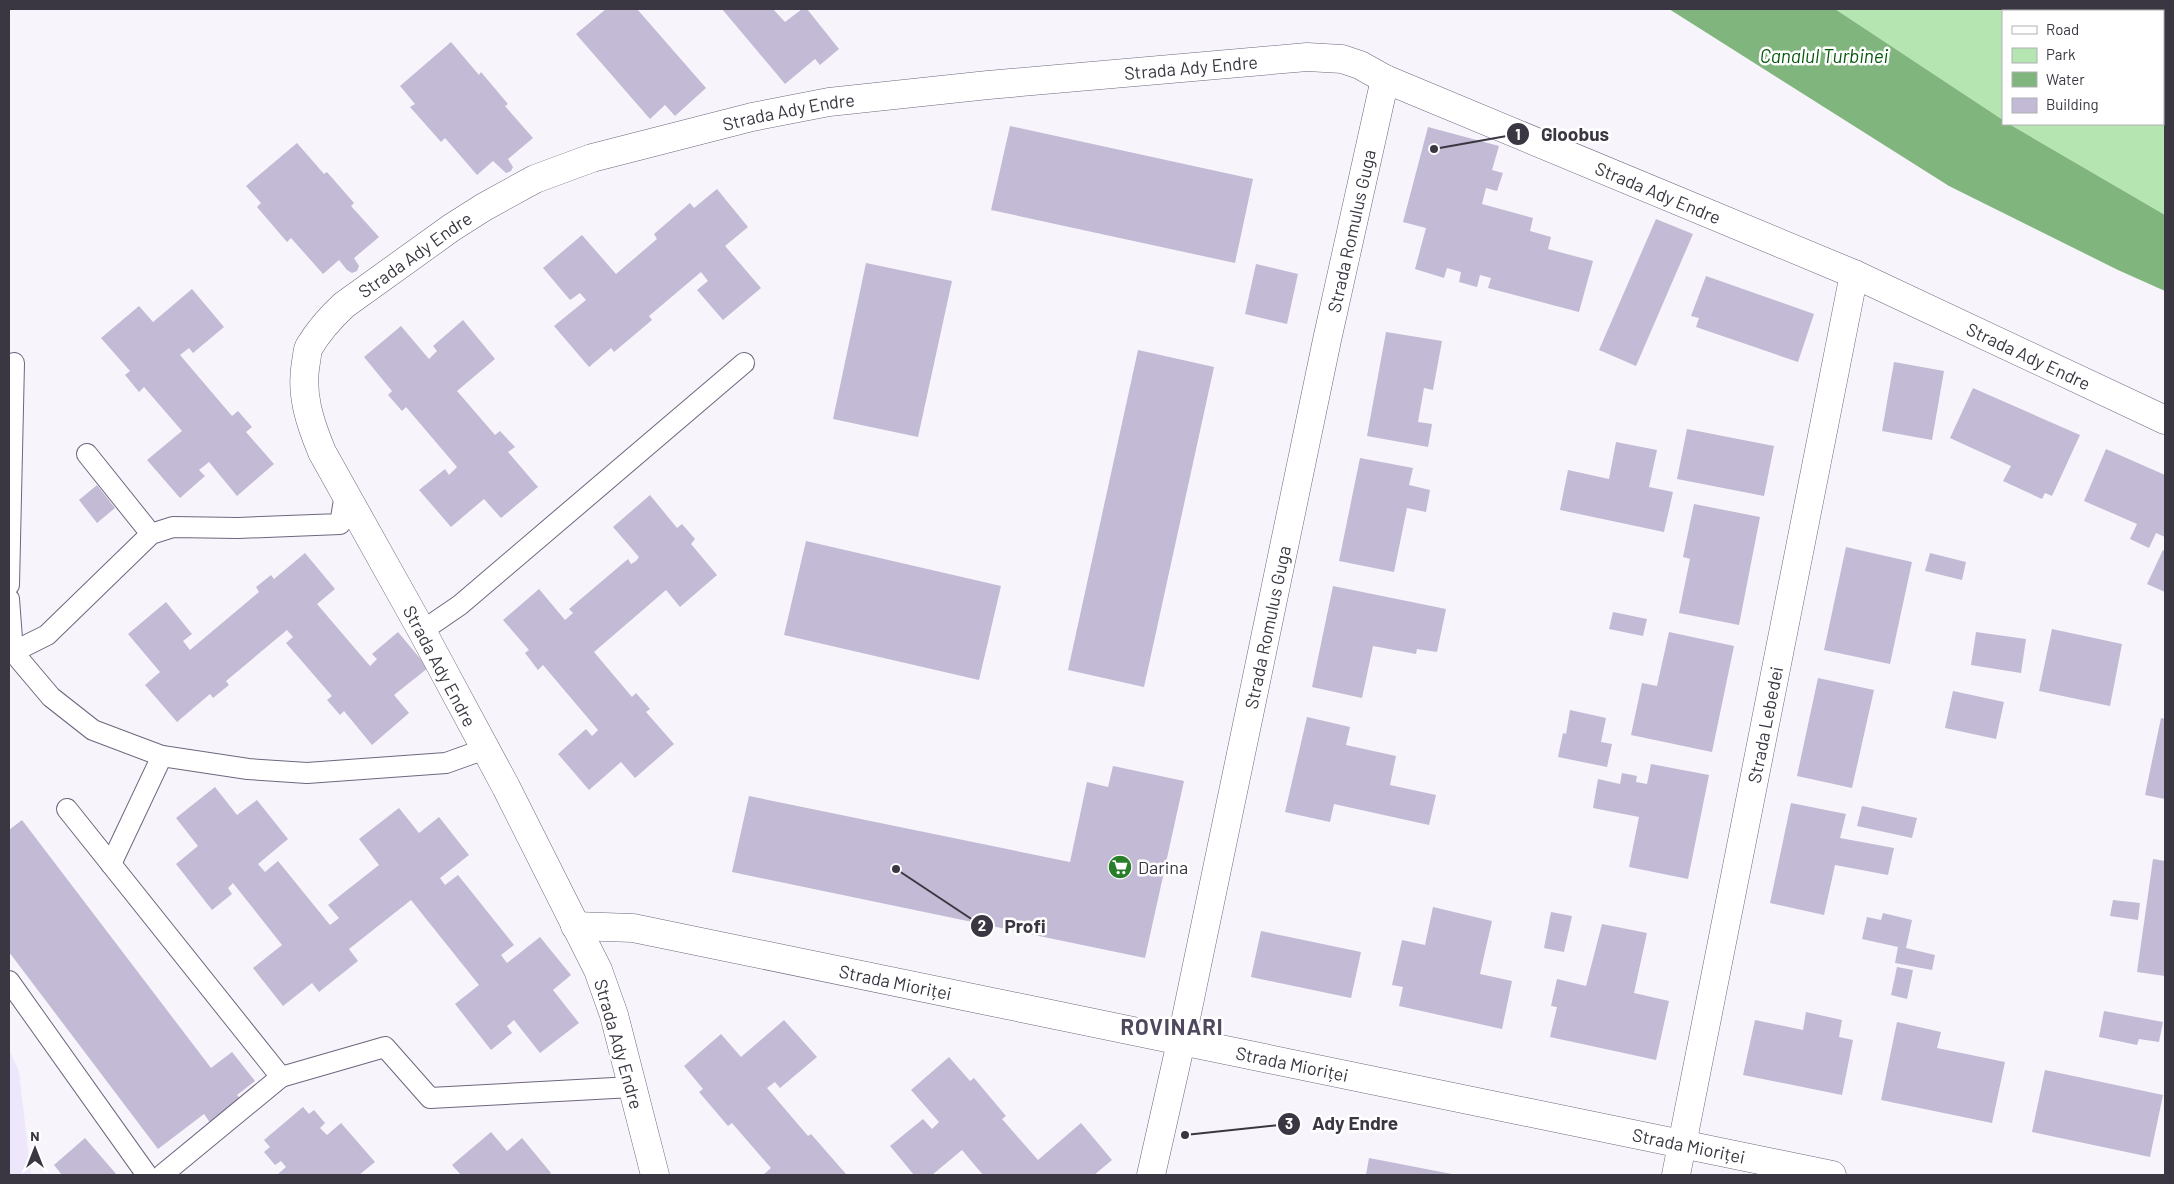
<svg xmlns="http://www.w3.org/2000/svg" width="2174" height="1184" viewBox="0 0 2174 1184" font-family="Barlow,sans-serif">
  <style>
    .built { fill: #eee7fc }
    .green { fill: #b5e6b2 }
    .water { fill: #80b57d }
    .building { fill: #c3bad5 }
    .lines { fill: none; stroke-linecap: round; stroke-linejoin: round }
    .service-casing { stroke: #6e667e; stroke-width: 22 }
    .minor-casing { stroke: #6e667e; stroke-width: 29 }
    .service { stroke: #fff; stroke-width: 20 }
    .minor { stroke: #fff; stroke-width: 28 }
    .labels { text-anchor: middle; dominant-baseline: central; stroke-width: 5; stroke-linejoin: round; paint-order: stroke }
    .street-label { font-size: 18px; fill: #3b3742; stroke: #fff }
    .poi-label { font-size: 18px; fill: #3b3742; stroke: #fff; text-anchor: start }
    .water-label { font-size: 19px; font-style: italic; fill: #07570c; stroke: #fff }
    .district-label { font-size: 22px; font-weight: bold; letter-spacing: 1px; fill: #4f485f; stroke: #fff }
    .leader { fill: none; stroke: #3b3742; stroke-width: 2 }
    .callout-dot { fill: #3b3742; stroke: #fff; stroke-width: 2 }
    .mark-label { font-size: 15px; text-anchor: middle; font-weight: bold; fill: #fff }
    .callout-label { font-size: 19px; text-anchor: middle; font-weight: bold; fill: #3b3742; stroke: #fff; stroke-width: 5; stroke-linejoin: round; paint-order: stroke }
  </style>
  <rect width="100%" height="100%" fill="#f7f5fb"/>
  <polygon class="built" points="9,1050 19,1071 31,1175 9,1175"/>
  <polygon class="green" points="1835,9 2165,9 2165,215 2009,124 2163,124 2163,11 2003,11 2003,120"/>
  <polygon class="water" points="1669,9 1835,9 2003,120 2003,124 2009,124 2165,215 2165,291 2118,270 1949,186"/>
  <g class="building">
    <polygon points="606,9 637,9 706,88 675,116 665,105 650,119 576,34"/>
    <polygon points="722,9 773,9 785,22 802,9 807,9 839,49 820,65 815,59 785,84"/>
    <polygon points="451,42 479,75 481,72 508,104 505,106 533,138 508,159 513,167 511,171 506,173 493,161 477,175 445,138 441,142 410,107 415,104 400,86"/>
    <polygon points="1010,126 1253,179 1235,263 991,210"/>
    <polygon points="1428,127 1499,146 1492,170 1503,173 1497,191 1486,188 1482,204 1533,218 1530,231 1551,237 1548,249 1593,261 1579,312 1488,288 1491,278 1480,275 1477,287 1459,282 1461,272 1447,268 1444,278 1415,269 1426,228 1403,222"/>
    <polygon points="297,143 324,174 327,172 354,203 351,206 379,237 354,258 359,266 357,271 352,273 347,270 339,260 323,274 291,238 287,242 257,207 261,203 246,186"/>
    <polygon points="717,189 748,227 725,246 761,288 723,320 697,290 708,281 701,272 649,316 652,320 614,352 611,348 589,367 554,326 586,300 580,293 570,300 543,268 582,235 616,274 657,239 654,234 690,203 694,208"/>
    <polygon points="1656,219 1693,234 1636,366 1599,350"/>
    <polygon points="866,263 952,281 918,437 833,419"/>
    <polygon points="1256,264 1298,274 1287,324 1245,314"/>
    <polygon points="1706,276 1814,314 1798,362 1696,327 1699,318 1691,316"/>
    <polygon points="192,289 224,327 193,353 189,348 180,355 232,416 238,411 252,427 246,432 274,464 237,496 209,462 199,470 205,476 180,498 147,460 182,431 144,387 139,392 125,375 130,371 101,338 139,306 153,322"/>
    <polygon points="463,320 495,359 457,391 495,435 500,431 515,447 508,452 538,487 501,518 484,499 451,527 419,490 445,469 449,475 457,467 406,407 402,411 388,395 392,391 364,357 401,326 429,359 437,351 433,346"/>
    <polygon points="1386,332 1442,341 1433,390 1424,388 1418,422 1432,424 1428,447 1367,436"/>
    <polygon points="1138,350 1214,367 1144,687 1068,670"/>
    <polygon points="1894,362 1944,371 1932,440 1882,431"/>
    <polygon points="1973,388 2080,435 2052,496 2045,493 2042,499 2003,481 2011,466 1950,438"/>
    <polygon points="1687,429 1774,446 1764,496 1677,479"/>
    <polygon points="1616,442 1657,450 1649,487 1673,492 1664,532 1560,510 1568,470 1609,479"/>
    <polygon points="2106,449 2165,475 2165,537 2156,533 2149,548 2130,539 2137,524 2084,501"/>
    <polygon points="1360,458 1413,468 1409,485 1430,490 1426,512 1407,508 1394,572 1339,561"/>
    <polygon points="97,485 115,508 97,523 79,500"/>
    <polygon points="650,495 677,528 682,524 695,539 691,544 717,575 680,607 666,590 594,652 632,697 636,693 650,709 646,712 674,744 635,778 621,762 589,790 558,754 586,729 592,736 598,730 543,665 538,670 525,653 529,650 503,620 539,589 565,620 573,613 569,609 628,559 631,564 636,561 639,557 613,527"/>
    <polygon points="1694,504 1760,517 1739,625 1679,613 1690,559 1683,557"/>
    <polygon points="806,541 1001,586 979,680 784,635"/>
    <polygon points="1846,547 1912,562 1890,664 1824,650"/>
    <polygon points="2163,550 2165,551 2165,592 2147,584"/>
    <polygon points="305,553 335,589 317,604 370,666 377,659 372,654 398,632 428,668 394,695 409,713 372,745 344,711 340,715 327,700 332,696 286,643 293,637 287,630 226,681 229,685 213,698 210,694 177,722 145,685 160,672 128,634 166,602 192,634 183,641 190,650 259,592 256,587 271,575 274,579"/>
    <polygon points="1930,553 1966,562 1962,580 1925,571"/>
    <polygon points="1333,586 1446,609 1437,652 1417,649 1416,654 1373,646 1362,698 1312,687"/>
    <polygon points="1613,612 1647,619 1643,636 1609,629"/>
    <polygon points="2052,629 2122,644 2110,706 2039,691"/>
    <polygon points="1669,632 1734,646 1712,752 1631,735 1642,683 1657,686"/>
    <polygon points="1976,632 2026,639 2021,673 1971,665"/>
    <polygon points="1818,678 1874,690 1852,788 1797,776"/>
    <polygon points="1953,691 2004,702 1996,739 1945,728"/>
    <polygon points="1570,710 1606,718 1601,742 1612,744 1607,767 1558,757 1563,733 1566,734"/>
    <polygon points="1307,717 1350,727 1346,745 1396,756 1390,785 1436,795 1429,825 1334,804 1330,822 1285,812"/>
    <polygon points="2161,718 2165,719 2165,799 2145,795"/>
    <polygon points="1651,764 1709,775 1688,879 1629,867 1639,817 1593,808 1598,779 1620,784 1622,773 1637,776 1636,782 1647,784"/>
    <polygon points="1113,766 1184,781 1145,958 732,872 749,796 1070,862 1087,782 1108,787"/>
    <polygon points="215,787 237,815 257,800 288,839 258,864 265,872 278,861 330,925 339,918 328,905 379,865 359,839 399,808 419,833 439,817 469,855 440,878 445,885 458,875 514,945 501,955 507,963 540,937 571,975 553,990 579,1023 540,1053 514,1020 507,1026 512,1033 491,1050 455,1004 479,985 411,900 349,949 358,961 319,992 312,983 283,1006 253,968 282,945 233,883 228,888 232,894 212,910 176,864 198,846 176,818"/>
    <polygon points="1791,803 1846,814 1840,838 1894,848 1888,875 1835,865 1824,915 1770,903"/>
    <polygon points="1862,806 1917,818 1912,838 1857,826"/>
    <polygon points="22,820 211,1068 232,1052 255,1081 237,1095 242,1101 211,1124 204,1114 158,1149 9,952 9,830"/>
    <polygon points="2153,859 2165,861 2165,976 2137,972"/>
    <polygon points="2113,900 2140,903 2138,920 2110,916"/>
    <polygon points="1433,907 1492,921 1480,974 1512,981 1502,1029 1399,1006 1403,987 1392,985 1402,940 1425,945"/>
    <polygon points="1551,912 1572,916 1564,952 1544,948"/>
    <polygon points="1883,913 1912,920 1906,948 1935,955 1932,970 1895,963 1898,947 1862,939 1867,917 1881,920"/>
    <polygon points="1602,924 1647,933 1634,993 1669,1001 1656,1060 1550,1037 1557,1007 1551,1006 1557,979 1586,986"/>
    <polygon points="1261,931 1361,952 1351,998 1251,977"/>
    <polygon points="1897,967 1913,970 1907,999 1891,995"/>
    <polygon points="2104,1011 2163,1022 2159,1042 2139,1039 2137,1045 2099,1037"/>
    <polygon points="1806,1012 1842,1020 1839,1037 1853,1040 1842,1095 1743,1075 1755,1020 1803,1030"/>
    <polygon points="784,1020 817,1057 780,1088 775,1082 767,1088 808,1136 811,1134 846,1174 844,1175 763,1175 771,1168 732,1123 728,1126 699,1092 703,1089 684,1066 721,1034 741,1057"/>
    <polygon points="1897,1022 1941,1032 1937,1048 2005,1062 1992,1123 1881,1100"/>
    <polygon points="949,1057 970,1081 974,1078 1006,1116 1002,1119 1038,1160 1081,1123 1112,1160 1094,1175 983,1175 962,1150 932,1175 914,1175 890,1146 923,1119 932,1129 939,1122 911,1090"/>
    <polygon points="2045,1070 2163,1095 2150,1157 2032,1132"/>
    <polygon points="303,1107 309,1114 314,1110 325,1123 320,1128 327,1135 341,1123 375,1162 359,1175 277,1175 286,1167 281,1161 275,1165 264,1152 270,1147 264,1140"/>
    <polygon points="491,1132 507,1151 522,1138 551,1173 549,1175 461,1175 452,1165"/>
    <polygon points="85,1138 117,1175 62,1175 54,1165"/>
    <polygon points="1369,1158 1452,1174 1452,1175 1366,1175"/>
  </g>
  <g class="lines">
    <g class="service-casing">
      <g id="service">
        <polyline points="87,454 151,534"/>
        <polyline points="9,585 14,363"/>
        <polyline points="9,599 13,652 51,697 93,730 162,756 248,769 307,773 446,763 474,753 481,741"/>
        <polyline points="422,631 460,605 744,363"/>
        <polyline points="13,652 47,635 151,534 173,527 238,528 340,524 345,494"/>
        <polyline points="67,809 281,1077 385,1047 430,1098 632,1087"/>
        <polyline points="111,864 162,756"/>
        <polyline points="9,981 147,1175"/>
        <polyline points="162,1175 281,1077"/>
      </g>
    </g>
    <g class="minor-casing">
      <g id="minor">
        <path id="s1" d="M575,926L633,928L1832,1175"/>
        <path id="s2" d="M655,1175L614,1015L598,970L506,787L422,631L322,452C310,423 300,394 306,362C307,357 307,351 309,347C318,332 331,317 344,305L451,228L484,207L535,179L592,158L752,117L829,102L988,85L1307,57L1342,59L1360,65L1385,79L1854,274L2165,420"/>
        <path id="s3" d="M1151,1175L1181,1042L1327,340L1385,79"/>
        <path id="s4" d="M1676,1175L1854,274"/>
      </g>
    </g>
    <use href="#service" class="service"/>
    <use href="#minor" class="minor"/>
  </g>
  <defs>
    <g id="supermarket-disc" transform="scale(1.25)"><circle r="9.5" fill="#2a7e2a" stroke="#fff"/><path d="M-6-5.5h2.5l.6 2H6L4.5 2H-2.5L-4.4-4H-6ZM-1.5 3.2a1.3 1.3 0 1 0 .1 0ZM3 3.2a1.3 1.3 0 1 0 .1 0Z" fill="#fff"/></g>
  </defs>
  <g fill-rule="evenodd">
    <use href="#supermarket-disc" x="1120" y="867"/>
  </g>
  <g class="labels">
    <g class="street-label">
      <text stroke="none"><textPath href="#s2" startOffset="1860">Strada Ady Endre</textPath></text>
      <text stroke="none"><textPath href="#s2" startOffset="1455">Strada Ady Endre</textPath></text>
      <text stroke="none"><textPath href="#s2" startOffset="2355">Strada Ady Endre</textPath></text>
      <text stroke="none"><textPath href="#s3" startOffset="965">Strada Romulus Guga</textPath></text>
      <text stroke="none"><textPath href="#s2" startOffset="1050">Strada Ady Endre</textPath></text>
      <text stroke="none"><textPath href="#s2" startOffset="2760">Strada Ady Endre</textPath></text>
      <text stroke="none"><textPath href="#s3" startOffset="560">Strada Romulus Guga</textPath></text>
      <text transform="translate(440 666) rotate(62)">Strada Ady Endre</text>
      <text stroke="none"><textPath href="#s4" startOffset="459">Strada Lebedei</textPath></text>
      <text stroke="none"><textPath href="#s1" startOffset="326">Strada Mioriței</textPath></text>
      <text transform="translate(619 1044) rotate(74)">Strada Ady Endre</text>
      <text stroke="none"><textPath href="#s1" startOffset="731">Strada Mioriței</textPath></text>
      <text stroke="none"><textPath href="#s1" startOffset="1136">Strada Mioriței</textPath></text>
    </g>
    <g class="poi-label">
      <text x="1138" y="867">Darina</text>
    </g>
    <g class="water-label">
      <text x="1824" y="55">Canalul Turbinei</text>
    </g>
    <g class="district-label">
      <text x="1172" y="1026">ROVINARI</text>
    </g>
  </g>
  <path class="leader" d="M1434 149L1518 134M896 869L982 926M1185 1135L1289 1124"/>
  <g class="callout-dot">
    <circle cx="1434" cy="149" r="5"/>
    <circle cx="896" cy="869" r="5"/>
    <circle cx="1185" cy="1135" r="5"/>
    <circle cx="1518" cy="134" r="12"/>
    <circle cx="982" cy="926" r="12"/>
    <circle cx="1289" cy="1124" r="12"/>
  </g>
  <g class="mark-label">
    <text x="1518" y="140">1</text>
    <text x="982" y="931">2</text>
    <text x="1289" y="1129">3</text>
  </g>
  <g class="callout-label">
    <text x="1575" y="141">Gloobus</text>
    <text x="1025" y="933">Profi</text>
    <text x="1355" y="1130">Ady Endre</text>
  </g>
  <rect width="2174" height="1184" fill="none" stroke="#3b3742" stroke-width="20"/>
  <rect x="2002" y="10" width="162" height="115" fill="#ffffff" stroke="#b1afb3"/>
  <rect x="2012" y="26" width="25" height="8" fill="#ffffff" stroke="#b1afb3"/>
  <text x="2046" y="35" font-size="15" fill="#3b3742">Road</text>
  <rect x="2012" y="48" width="25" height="15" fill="#b5e6b2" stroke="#b1afb3"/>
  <text x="2046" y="60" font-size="15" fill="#3b3742">Park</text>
  <rect x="2012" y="72" width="25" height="15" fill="#80b57d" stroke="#b1afb3"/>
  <text x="2046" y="85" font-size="15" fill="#3b3742">Water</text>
  <rect x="2012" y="98" width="25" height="15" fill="#c3bad5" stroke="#b1afb3"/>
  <text x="2046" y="110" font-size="15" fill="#3b3742">Building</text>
  <g transform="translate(35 1149)" stroke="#ffffff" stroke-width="4" paint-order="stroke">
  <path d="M0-4L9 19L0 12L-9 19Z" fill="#3b3742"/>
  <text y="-8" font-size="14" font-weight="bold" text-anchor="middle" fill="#3b3742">N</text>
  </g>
</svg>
